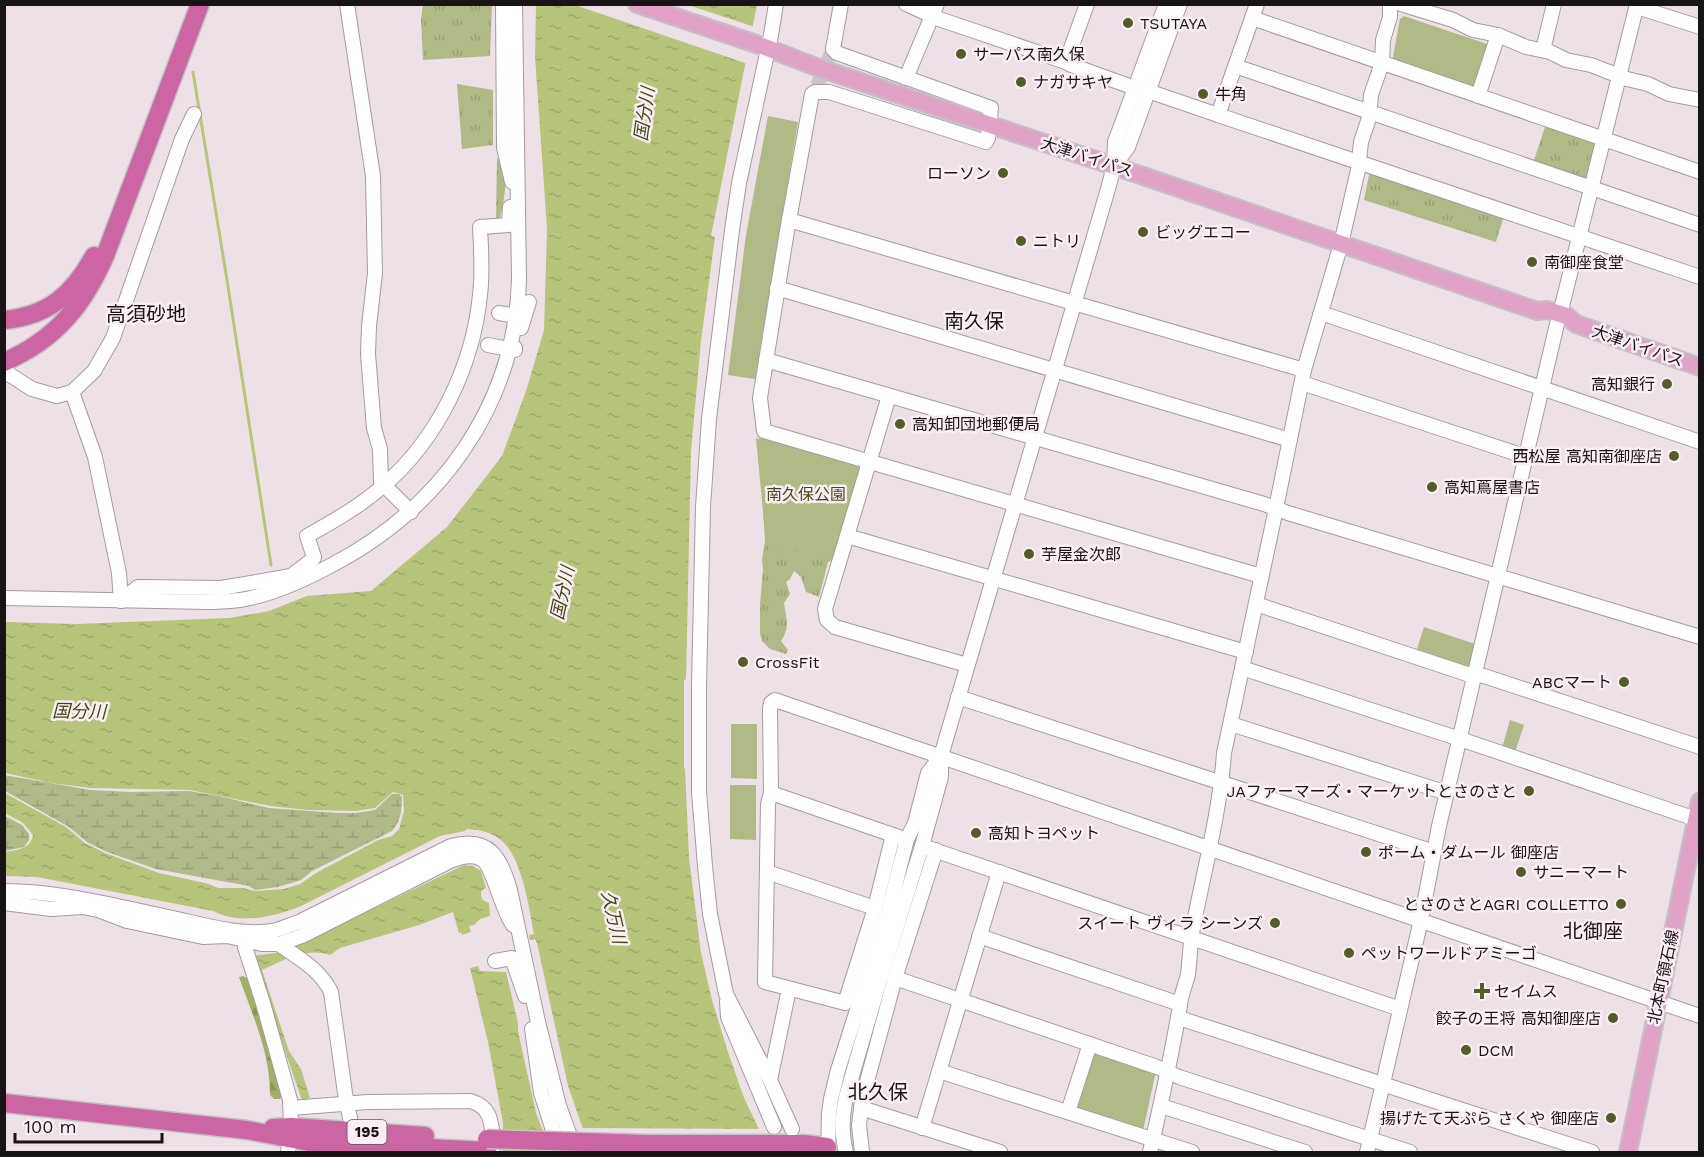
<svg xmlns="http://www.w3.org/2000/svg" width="1704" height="1157" viewBox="0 0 1704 1157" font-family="'Work Sans','Noto Sans JP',sans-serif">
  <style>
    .grass { fill: url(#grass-tufts) }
    .forest { fill: url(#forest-firs) }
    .wetland { fill: url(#wetland-marsh) }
    .green { fill: #afba86 }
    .water { fill: url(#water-ripples) }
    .pier { fill: #ede1e7 }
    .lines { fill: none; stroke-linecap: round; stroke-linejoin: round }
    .stream { stroke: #b7c57b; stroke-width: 3 }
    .minor-tunnel { stroke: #cdc2c8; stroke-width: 14; stroke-dasharray: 14 7; stroke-linecap: butt }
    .minor-casing { stroke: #a59aa0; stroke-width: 16 }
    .major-casing { stroke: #c3c2c2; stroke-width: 20 }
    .highway-casing { stroke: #c3c2c2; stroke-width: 21 }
    .minor { stroke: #fff; stroke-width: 14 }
    .major { stroke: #e0a3c7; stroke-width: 16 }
    .highway { stroke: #cc66a2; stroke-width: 18 }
    .highway-bridge-casing { stroke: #c3c2c2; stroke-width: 21; stroke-linecap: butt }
    .highway-bridge { stroke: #cc66a2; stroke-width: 18 }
    .poi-dot { fill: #535c2b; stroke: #faeff5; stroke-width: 2 }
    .labels { text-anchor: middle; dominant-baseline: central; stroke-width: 5; stroke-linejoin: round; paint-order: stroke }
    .shield { fill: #faeff5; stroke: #5c5659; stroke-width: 1.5 }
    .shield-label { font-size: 15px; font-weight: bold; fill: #181416 }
    .poi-label { font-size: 16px; fill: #181416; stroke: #faeff5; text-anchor: start }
    .street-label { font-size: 16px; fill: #181416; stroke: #faeff5 }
    .park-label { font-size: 16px; fill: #444d16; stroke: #faeff5 }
    .water-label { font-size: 18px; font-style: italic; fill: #3f4811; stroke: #faeff5 }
    .quarter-label { font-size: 20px; fill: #181416; stroke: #faeff5 }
  </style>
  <defs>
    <pattern id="grass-tufts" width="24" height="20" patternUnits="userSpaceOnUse" patternTransform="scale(1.5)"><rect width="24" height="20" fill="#afba86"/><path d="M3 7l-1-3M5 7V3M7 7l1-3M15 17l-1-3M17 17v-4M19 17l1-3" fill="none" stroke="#969f73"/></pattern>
    <pattern id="forest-firs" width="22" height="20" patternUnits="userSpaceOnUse" patternTransform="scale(1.5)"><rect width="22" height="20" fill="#a2b067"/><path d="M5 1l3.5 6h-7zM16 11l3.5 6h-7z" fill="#8b9659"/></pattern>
    <pattern id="wetland-marsh" width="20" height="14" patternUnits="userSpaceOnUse" patternTransform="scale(1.5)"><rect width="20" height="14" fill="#afba86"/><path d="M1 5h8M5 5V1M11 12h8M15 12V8" fill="none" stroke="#969f73"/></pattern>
    <pattern id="water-ripples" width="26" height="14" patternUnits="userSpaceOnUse" patternTransform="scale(1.5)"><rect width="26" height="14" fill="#b7c57b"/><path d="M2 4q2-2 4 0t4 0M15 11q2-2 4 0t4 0" fill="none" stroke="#9da86a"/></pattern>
  </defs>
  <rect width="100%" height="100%" fill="#ede1e7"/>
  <g class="grass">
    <polygon points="423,5 492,5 490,56 423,60 421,20"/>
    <polygon points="457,84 493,90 493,145 462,149"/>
    <polygon points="1546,124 1594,140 1596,144 1587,178 1583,180 1533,163"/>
    <path d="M497,158C511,174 504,199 500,218L496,219Z"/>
    <polygon points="1370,170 1504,216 1496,242 1364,200"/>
    <path d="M762,494L835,559L828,562L819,597L806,592L801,577L794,571L790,579L786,582L790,594L784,603C786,620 791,625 781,641L788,650L786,654L770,649L762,641L760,634V604L763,569L762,560L765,541Z"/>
  </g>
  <path class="forest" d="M243,976L247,978L250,982L252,993L260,1007L284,1093L280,1099H274L270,1095C270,1052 253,1017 239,977Z"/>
  <g class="wetland">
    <path d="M4,775L90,790L130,792L189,791L219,796L269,808L338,813H356L375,810L392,794H399L402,797C401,812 402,819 392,831L312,871L301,880L278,887L255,890L249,886L156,869L107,852L87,842L69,827L5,791Z"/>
    <polygon points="5,816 22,825 29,834 29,840 24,847 5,851"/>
  </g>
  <g class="green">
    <polygon points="1404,16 1490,45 1476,87 1473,89 1392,62 1400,19"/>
    <polygon points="768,116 798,122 755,379 728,375 746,235"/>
    <polygon points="768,437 859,463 861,467 834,560 766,541 756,439"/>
    <polygon points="1424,627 1475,644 1469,670 1416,652"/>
    <polygon points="1510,720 1524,725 1515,752 1502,748"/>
    <polygon points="731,724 757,724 757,779 731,778"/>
    <polygon points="730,785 756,785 756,840 730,839"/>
    <polygon points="1094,1051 1156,1071 1143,1131 1076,1110 1074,1106"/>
  </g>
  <g class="water">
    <path d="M536,5H757L711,236L715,237L701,341L691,451L686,679L684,680V768L685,769L689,858L701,953L712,1000L727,1049L744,1098L770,1152H591L568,1086L537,943L535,939L530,940L529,935L534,934C529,908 522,858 502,841C492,832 480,830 467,829L465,831L440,836L301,906C274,917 240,925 213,911L37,877L5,876L4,852C17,850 31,849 33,835L23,823L5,813V793L66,827L85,843L105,853L159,873L209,884L218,888H243L255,891L284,889L300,884L316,873L378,840L392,836L399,829L404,811L403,795L393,792L375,808L356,811L308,810L270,806L190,790L90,788L51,783L5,773V622L76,624L229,618L269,611L307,596L371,591L447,527L502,456L526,391L544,330L547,229L535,57Z"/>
    <path d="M464,865L473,866L481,871L486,888L481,891V896L483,900L489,903L490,916L480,919L474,925L469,926L471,932L462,935V933H459L453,912L419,925L340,948L330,955C306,947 284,960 262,970L289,1051L301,1069L310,1098L302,1100L252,956L283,952Z"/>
    <polygon points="478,966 480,971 506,972 518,1023 518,1031 536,1113 551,1152 503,1152 503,1123 488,1042 470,968"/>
  </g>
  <g class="pier">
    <polygon points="575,5 688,5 755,27 748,64"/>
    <polygon points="579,1128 762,1129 773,1152 588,1152"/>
  </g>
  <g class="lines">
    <polyline class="stream" points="193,72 227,280 271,565"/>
    <polyline class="minor-tunnel" points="817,86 831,53"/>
    <g class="minor-casing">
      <g id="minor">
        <polyline points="347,4 373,176 375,273 369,326 368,354 374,428 380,449 381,482 411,512"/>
        <polyline points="503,4 504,148 512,182"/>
        <polyline points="776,4 771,35 739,183 732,230 709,419 703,507 699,686 699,792 705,866 710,914 726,994 770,1080 792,1129"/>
        <polyline points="841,4 833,49 837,53 991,108 988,138 986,142 829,92 815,92 812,94 787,231 760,398 764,431 1261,576"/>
        <polyline points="906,4 939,19 1066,62 1087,4"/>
        <polyline points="1257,4 1218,115 1700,277"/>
        <polyline points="1401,4 1453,20 1473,30 1498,35 1526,47 1550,52 1566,60 1591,65 1627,79 1648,84 1669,94 1700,100"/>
        <polyline points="1637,7 1700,27"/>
        <polyline points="1252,18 1700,172"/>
        <polyline points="1543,50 1554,4"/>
        <polyline points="1066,62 1071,65 1135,88"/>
        <polyline points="1235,66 1700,225"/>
        <polyline points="906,78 937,4"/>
        <polyline points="1148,91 1218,115"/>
        <polyline points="1478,96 1498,35"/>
        <polyline points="1114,166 1128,147 1180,4"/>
        <polyline points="789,220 1304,370"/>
        <polyline points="777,288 1290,440"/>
        <polyline points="499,313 516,316"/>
        <polyline points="1320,314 1330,316 1700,442"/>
        <polyline points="1560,314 1637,4"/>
        <polyline points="521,328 529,302"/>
        <polyline points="488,345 515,350 515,348"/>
        <polyline points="766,360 1264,504 1288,513 1700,637"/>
        <polyline points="4,371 32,389 57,396 72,392 94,371 113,338 182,139 194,114"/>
        <polyline points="1302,383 1527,457"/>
        <polyline points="72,392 95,457 119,573 121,601"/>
        <polyline points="889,396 825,609 827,620 835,627 967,665"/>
        <polyline points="847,536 1246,652"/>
        <path d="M291,576L313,559L314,557L307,536C334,521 360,506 383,486C438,439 473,366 480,295C483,272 481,249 480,227L509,225L510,207"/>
        <path d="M4,598L208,602C219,602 230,601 240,600C271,595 302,581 330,566C440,509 515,406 519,280L515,4"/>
        <polyline points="121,601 138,587 221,588 291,576 294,583"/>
        <polyline points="1256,604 1467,674 1484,676 1700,747"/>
        <polyline points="1242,668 1460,739 1687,816 1700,823"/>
        <polyline points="958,697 1434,852"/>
        <polyline points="1231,724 1447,793"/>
        <polyline points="771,793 899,837"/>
        <polyline points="893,835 875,908 845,1003 765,982 768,804 771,793 770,709 771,703 775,700 1700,1016"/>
        <polyline points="922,846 1400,1009"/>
        <polyline points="767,872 875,908"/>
        <path d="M4,891C59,891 115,906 168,917C202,924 238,936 273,931C282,929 290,925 299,922L451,846C490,836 501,858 510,890L538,1022L559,1106L576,1152"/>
        <path d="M4,903L51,909L83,907L98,910L127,921L203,937L227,936L262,944H279L302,936L450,861C460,857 474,853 483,860C493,867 502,911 513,925"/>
        <polyline points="979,936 1180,1004"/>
        <polyline points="245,941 245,947 263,1003 290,1100 291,1127"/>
        <path d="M279,944C298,958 320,969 331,992L345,1093L350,1118"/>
        <polyline points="495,961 512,958 525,996"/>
        <polyline points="895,978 1157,1067 1179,1077 1410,1152"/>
        <polyline points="727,1002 728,1017 774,1127"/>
        <polyline points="1179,1018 1592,1152"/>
        <polyline points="532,1029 541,1093 560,1152"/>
        <polyline points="939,1071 1192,1152"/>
        <polyline points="770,1080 789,989"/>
        <polyline points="1161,1106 1305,1152"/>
        <path d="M291,1108L368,1102L470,1101C494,1107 491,1127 494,1147"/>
        <polyline points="861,1108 1000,1152"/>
        <polyline points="1068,1112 1090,1044"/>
        <polyline points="922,1128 999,872"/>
        <polyline points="288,1152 290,1139"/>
        <polyline points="828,1152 829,1114 831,1099 838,1070 889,909 907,839 915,823 928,773 941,756"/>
        <path d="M846,1152C840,1130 843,1105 850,1083L879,983L922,846L941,777V756L1108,189L1114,166L1115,142L1166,4"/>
        <polyline points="862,1152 859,1125 862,1100 895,978 936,850"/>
        <path d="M1150,1152C1161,1103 1172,1055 1180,1005C1181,994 1186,984 1188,974C1190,959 1190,943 1193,928C1204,870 1220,812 1224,753L1274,518L1304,370L1341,244L1358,170L1361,142L1369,118L1371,95L1382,63L1383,40L1390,17V4"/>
        <polyline points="1367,1152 1421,920 1439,826 1557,324"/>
      </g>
    </g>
    <g class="major-casing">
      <g id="major">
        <polyline points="637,4 762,46 819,68 1114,166 1508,301 1537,311 1547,310 1567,316 1576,324 1700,367"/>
        <polyline points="1628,1152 1700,801"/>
      </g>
    </g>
    <g class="highway-casing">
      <g id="highway">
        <path d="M4,320C49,316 74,293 94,256"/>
        <path d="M4,362C55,340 83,306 105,256L200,4"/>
        <polyline points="4,1103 247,1130 309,1142 487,1151"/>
        <polyline points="273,1128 291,1127 425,1136"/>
        <polyline points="779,1144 804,1144 827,1147"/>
      </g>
    </g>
    <use href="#minor" class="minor"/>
    <use href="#major" class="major"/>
    <use href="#highway" class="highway"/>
    <g class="highway-bridge-casing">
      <polyline id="highway-bridge" points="487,1139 648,1144 779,1144"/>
    </g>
    <use href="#highway-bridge" class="highway-bridge"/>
  </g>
  <g class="poi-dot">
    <circle cx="1128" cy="23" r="6"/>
    <circle cx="961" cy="54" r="6"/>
    <circle cx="1021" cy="82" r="6"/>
    <circle cx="1203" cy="94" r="6"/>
    <circle cx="1003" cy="173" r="6"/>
    <circle cx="1143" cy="232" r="6"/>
    <circle cx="1021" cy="241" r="6"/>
    <circle cx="1532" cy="262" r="6"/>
    <circle cx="1667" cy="384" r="6"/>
    <circle cx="900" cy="424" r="6"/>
    <circle cx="1674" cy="456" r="6"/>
    <circle cx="1432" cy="487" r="6"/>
    <circle cx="1029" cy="554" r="6"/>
    <circle cx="743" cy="662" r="6"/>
    <circle cx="1624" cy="682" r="6"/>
    <circle cx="1529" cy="791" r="6"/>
    <circle cx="976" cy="833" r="6"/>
    <circle cx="1366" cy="852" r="6"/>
    <circle cx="1521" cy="872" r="6"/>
    <circle cx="1621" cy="904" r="6"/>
    <circle cx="1275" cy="923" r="6"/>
    <circle cx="1349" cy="953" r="6"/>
    <path d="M1479 982h6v6h6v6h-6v6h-6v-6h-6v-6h6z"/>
    <circle cx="1613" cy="1018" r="6"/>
    <circle cx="1466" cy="1050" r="6"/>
    <circle cx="1611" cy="1118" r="6"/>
  </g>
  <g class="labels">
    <rect class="shield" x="347.5" y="1120" width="39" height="24" rx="4.5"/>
    <g class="shield-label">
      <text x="367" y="1132">195</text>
    </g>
    <g class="poi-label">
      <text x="1140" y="23">TSUTAYA</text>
      <text x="973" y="54">サーパス南久保</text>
      <text x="1033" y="82">ナガサキヤ</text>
      <text x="1215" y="94">牛角</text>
      <text x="991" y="173" text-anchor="end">ローソン</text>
      <text x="1155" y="232">ビッグエコー</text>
      <text x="1033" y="241">ニトリ</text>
      <text x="1544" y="262">南御座食堂</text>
      <text x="1655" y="384" text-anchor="end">高知銀行</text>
      <text x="912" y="424">高知卸団地郵便局</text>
      <text x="1662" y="456" text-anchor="end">西松屋 高知南御座店</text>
      <text x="1444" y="487">高知蔦屋書店</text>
      <text x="1041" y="554">芋屋金次郎</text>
      <text x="755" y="662">CrossFit</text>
      <text x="1612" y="682" text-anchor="end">ABCマート</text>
      <text x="1517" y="791" text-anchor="end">JAファーマーズ・マーケットとさのさと</text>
      <text x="988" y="833">高知トヨペット</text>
      <text x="1378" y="852">ポーム・ダムール 御座店</text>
      <text x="1533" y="872">サニーマート</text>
      <text x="1609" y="904" text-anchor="end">とさのさとAGRI COLLETTO</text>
      <text x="1263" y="923" text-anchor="end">スイート ヴィラ シーンズ</text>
      <text x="1361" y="953">ペットワールドアミーゴ</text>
      <text x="1494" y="991">セイムス</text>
      <text x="1601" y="1018" text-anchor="end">餃子の王将 高知御座店</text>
      <text x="1478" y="1050">DCM</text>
      <text x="1599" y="1118" text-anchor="end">揚げたて天ぷら さくや 御座店</text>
    </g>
    <g class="street-label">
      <text transform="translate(1087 157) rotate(18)">大津バイパス</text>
      <text transform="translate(1638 346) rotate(19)">大津バイパス</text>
      <text transform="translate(1663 977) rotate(-78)">北本町領石線</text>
    </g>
    <g class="park-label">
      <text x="806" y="494">南久保公園</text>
    </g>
    <g class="water-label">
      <text transform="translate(644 114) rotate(-82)">国分川</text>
      <text transform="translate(562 593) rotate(-78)">国分川</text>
      <text transform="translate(79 711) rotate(1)">国分川</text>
      <text transform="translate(614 917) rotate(77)">久万川</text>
    </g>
    <g class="quarter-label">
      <text x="146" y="314">高須砂地</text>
      <text x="974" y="321">南久保</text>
      <text x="1593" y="931">北御座</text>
      <text x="878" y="1092">北久保</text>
    </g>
  </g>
  <rect width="1704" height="1157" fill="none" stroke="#181416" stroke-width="12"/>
  <path d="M15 1133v9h147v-9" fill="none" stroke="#181416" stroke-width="3"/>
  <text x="24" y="1133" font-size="18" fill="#181416" stroke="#faeff5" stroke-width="4.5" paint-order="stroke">100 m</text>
</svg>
